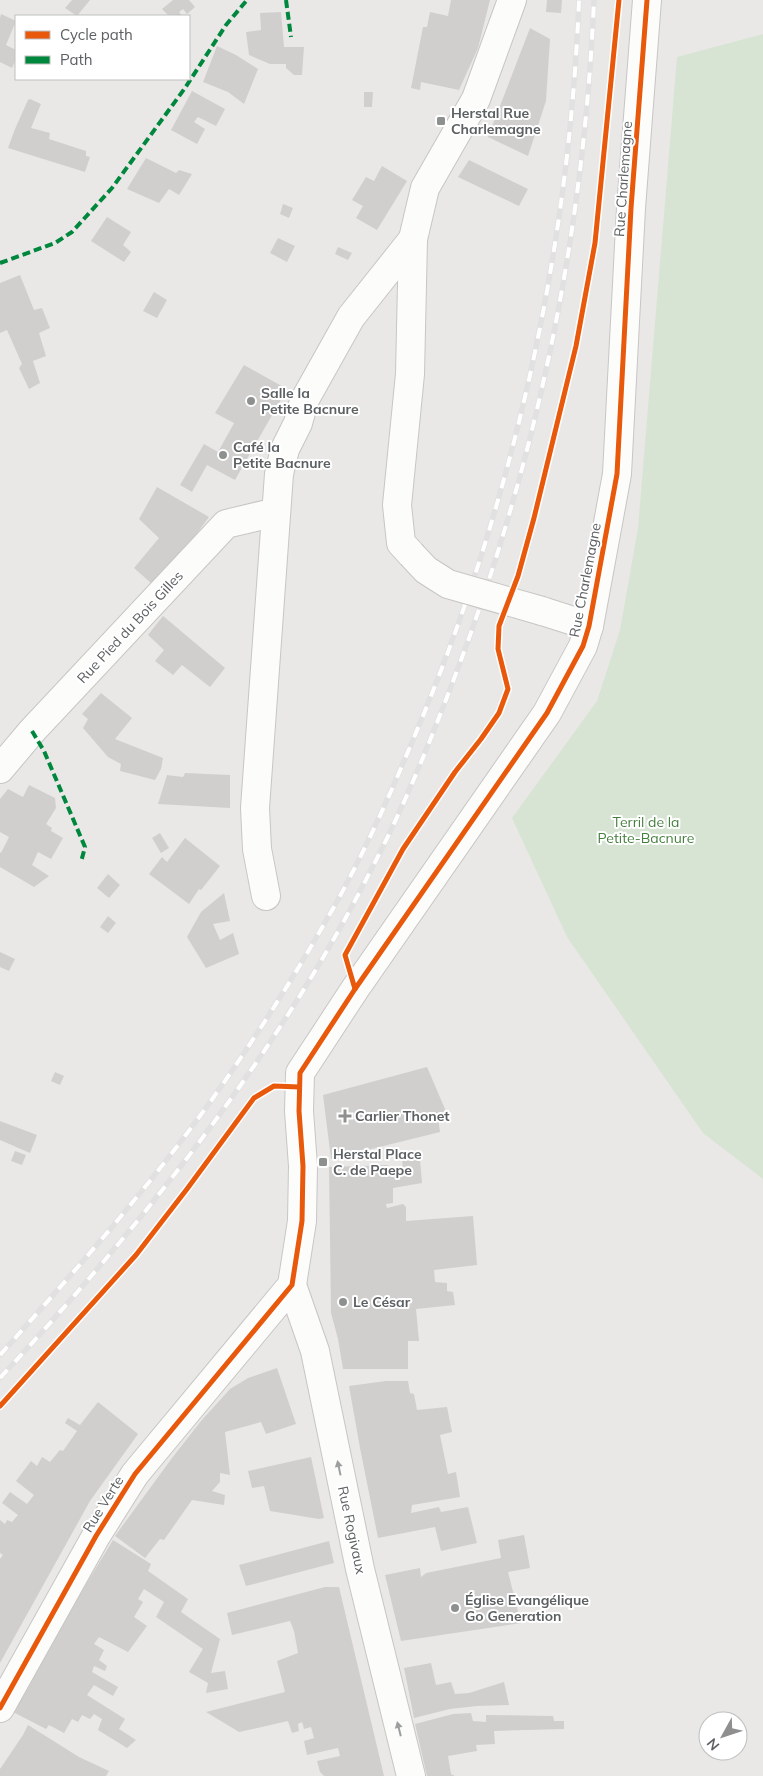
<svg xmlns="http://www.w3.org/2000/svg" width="763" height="1776" viewBox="0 0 763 1776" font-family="Mulish,sans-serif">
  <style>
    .green { fill: #d7e4d3 }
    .building { fill: #d1cfce }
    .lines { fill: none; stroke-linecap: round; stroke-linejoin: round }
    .minor-casing { stroke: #c7c6c5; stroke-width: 30 }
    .tertiary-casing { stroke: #c7c6c5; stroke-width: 30 }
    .minor { stroke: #fcfcfb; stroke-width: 28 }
    .tertiary { stroke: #fcfcfb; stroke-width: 28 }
    .rail-casing { stroke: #e1e1e1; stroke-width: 5.5 }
    .rail { stroke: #fff; stroke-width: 4; stroke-dasharray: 11; stroke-linecap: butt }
    .minor-bridge-casing { stroke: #c7c6c5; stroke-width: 30; stroke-linecap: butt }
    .minor-bridge { stroke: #fcfcfb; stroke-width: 28 }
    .quiet { stroke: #00873e; stroke-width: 4; stroke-dasharray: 8 4; stroke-linecap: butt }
    .cycleway-casing { stroke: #fff; stroke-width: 8 }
    .cycleway { stroke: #e8590c; stroke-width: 5 }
    .oneway { fill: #9c9e9f }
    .poi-dot { fill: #8e9090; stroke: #fff; stroke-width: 2 }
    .labels { text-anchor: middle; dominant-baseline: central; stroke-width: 4; stroke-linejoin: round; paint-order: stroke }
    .poi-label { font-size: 14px; font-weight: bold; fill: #5c6062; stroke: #fff; text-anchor: start }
    .street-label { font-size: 14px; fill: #5c6062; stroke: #fff }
    .park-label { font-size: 14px; fill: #457f3e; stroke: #fff }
  </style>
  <rect width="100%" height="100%" fill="#eae8e6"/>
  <polygon class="green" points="763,34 763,1179 703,1133 567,937 512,818 597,701 620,630 638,528 677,57"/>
  <g class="building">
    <polygon points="72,0 90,0 77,16 65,8"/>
    <polygon points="173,0 189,0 195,7 187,14 183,9 179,12 182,16 169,16 162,9"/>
    <polygon points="451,0 490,0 478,48 459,90 421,82 420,90 411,88 423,27 427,27 430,12 448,16"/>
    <polygon points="547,0 562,0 561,13 546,12"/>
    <polygon points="281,12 284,47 304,47 302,75 294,75 286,68 286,64 270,64 249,55 246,32 261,30 260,13"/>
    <polygon points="1,14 16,21 6,45 16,50 16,59 12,68 0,62 0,18"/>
    <polygon points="530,28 550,39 546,101 528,156 488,137"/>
    <polygon points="217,46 236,55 258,69 244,104 228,92 203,82"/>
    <polygon points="192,91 225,109 216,126 198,117 197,118 194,122 205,129 197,144 171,130"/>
    <polygon points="364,92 373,92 372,107 364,107"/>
    <polygon points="30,99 41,104 31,128 50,133 49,139 86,151 86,156 90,157 85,172 8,148 15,129 28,100"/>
    <polygon points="146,158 176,173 179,170 192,174 179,195 169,189 159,203 127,189"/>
    <polygon points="469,160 528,189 519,206 458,177"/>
    <polygon points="382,166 407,181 377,230 356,218 363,206 352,200 366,177 374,181"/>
    <polygon points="283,204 293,208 289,218 280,214"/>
    <polygon points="107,217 131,232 123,245 131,252 124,262 91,241"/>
    <polygon points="278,238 295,246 287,262 270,253"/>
    <polygon points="338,247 352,253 348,260 335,254"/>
    <polygon points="20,275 34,310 42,308 50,328 39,333 46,356 33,361 40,383 29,389 19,368 22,364 7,330 0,333 0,283"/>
    <polygon points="154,292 167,300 157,318 143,311"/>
    <polygon points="244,365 287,389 235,480 207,465 192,492 180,485 204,444 218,452 234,423 215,413"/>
    <polygon points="157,487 209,517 192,540 151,583 134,568 159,538 139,519"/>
    <polygon points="163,616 225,668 210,687 182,665 173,675 155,661 164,650 148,635"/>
    <polygon points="101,693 132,718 115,739 163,758 161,769 155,780 120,771 121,764 108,757 83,728 88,719 82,714"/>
    <polygon points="185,773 230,775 230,808 158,804 167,775 183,777"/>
    <polygon points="29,785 55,798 56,808 46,824 52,828 51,831 63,838 51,859 38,852 32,865 49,876 34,887 0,867 0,852 1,853 9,837 0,832 0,799 8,789 23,797"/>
    <polygon points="160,833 169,848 161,853 152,838"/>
    <polygon points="185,838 220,866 201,890 199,889 189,904 149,874 162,857 167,862"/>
    <polygon points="108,874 120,885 109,898 97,888"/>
    <polygon points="224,893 230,921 213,924 220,940 233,933 239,954 206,968 187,937 201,912"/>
    <polygon points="108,916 116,923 108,933 100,927"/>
    <polygon points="0,952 15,959 9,971 0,967"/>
    <polygon points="427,1067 448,1116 438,1118 440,1132 331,1159 323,1095"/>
    <polygon points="55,1072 64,1076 60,1085 51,1081"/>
    <polygon points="0,1121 37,1135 30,1153 0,1140"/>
    <polygon points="15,1151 26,1155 22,1165 11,1161"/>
    <polygon points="402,1159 420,1159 422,1183 393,1188 393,1203 386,1204 387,1208 403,1204 406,1207 406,1221 473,1216 477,1265 434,1270 435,1282 447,1283 447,1291 453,1292 455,1305 416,1309 419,1341 408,1341 408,1369 343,1369 338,1339 331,1313 329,1167 388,1165 389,1176 403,1171"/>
    <polygon points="277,1368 296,1424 266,1434 261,1422 225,1432 230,1475 220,1473 220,1482 212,1491 225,1495 224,1505 192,1500 164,1540 160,1539 145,1558 115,1536 172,1458 201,1421 230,1389 248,1378"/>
    <polygon points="386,1381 408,1381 410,1393 414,1394 417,1410 447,1407 452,1432 440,1435 448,1474 456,1472 460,1497 412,1505 411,1513 439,1507 441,1512 468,1507 477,1543 441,1551 435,1527 378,1538 360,1448 349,1386"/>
    <polygon points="98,1402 138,1434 90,1501 0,1663 0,1559 3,1555 0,1553 0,1520 5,1524 7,1520 12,1522 18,1515 2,1503 10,1492 27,1504 34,1495 16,1481 31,1461 37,1466 42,1457 50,1462 60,1450 63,1451 77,1431 65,1423 68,1418 80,1425"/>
    <polygon points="311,1457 324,1518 319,1519 270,1511 264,1486 252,1488 248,1471"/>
    <polygon points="524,1535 530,1568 508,1572 521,1623 401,1641 385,1575 420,1568 421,1577 426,1573 501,1558 498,1540"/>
    <polygon points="113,1540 151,1564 148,1571 188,1599 181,1612 220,1639 211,1673 225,1671 228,1689 206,1693 208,1683 189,1672 203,1649 156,1617 164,1602 144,1589 138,1599 143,1602 134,1617 147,1626 128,1652 99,1637 94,1644 104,1650 99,1660 107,1666 105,1671 94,1666 92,1672 118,1687 113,1696 94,1685 87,1695 125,1719 119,1729 136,1740 127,1748 98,1730 102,1719 94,1714 90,1719 82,1715 78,1722 72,1719 64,1733 49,1725 46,1729 13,1712 74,1604"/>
    <polygon points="329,1541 334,1563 246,1586 239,1565"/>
    <polygon points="325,1587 339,1587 384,1776 324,1776 320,1772 317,1761 340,1756 338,1748 307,1755 304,1741 314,1738 311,1727 304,1729 302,1722 298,1724 299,1731 292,1733 288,1721 239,1732 206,1712 285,1692 277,1661 298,1653 294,1631 290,1621 232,1635 227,1613"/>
    <polygon points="431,1663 436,1685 451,1682 455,1694 469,1693 504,1682 509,1705 477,1706 450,1709 414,1718 404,1668"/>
    <polygon points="471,1713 473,1721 486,1722 486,1715 553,1716 554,1721 564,1721 564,1729 494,1731 495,1744 476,1745 477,1751 448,1756 451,1774 455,1776 427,1776 415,1724 453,1714"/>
    <polygon points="28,1725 79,1757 109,1771 106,1776 0,1776 0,1769 23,1735"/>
  </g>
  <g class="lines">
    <g class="minor-casing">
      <g id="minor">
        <polyline points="411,554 401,543 397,505 410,374 413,239 425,188 476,99 512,0"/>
        <polyline points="542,611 589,626"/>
        <polyline points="0,769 32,731 226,524 276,512"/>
        <polyline points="266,896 257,849 255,808 279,474 285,449 298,423 304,401 351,317 413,239"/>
      </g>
    </g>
    <g class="tertiary-casing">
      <g id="tertiary">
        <polyline points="292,1285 315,1351 360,1569 411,1776"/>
        <polyline points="0,1708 96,1536 135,1474 292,1285 302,1221 303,1166 299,1111 300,1073 355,989 547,713 583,646 589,626 617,474 631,208 647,0"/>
      </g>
    </g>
    <use href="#minor" class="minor"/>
    <use href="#tertiary" class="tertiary"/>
    <g class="rail-casing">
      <g id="rail">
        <path d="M0,1355C74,1272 148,1189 213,1098C252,1043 289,985 323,926C359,865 388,800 415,735C513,503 569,252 579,0"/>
        <path d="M0,1378C143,1224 277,1056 372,868C403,809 428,747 452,684C536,465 584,234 594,0"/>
      </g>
    </g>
    <use href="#rail" class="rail"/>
    <g class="minor-bridge-casing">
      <polyline id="minor-bridge" points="411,554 426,570 448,584 542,611"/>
    </g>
    <use href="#minor-bridge" class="minor-bridge"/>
    <g class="quiet">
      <polyline points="286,0 291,37"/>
      <polyline points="0,263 55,243 72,232 112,188 185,88 226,25 247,0"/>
      <polyline points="32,731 44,751 85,847 81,862"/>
    </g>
    <g class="cycleway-casing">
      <g id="cycleway">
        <polyline points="355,989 345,955 403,849 455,772 481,739 499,713 508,689 498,649 499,626 518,576 534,518 576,346 595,243 619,0"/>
        <polyline points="0,1406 136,1255 187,1189 254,1098 274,1086 299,1087"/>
        <polyline points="0,1708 96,1536 135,1474 292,1285 302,1221 303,1166 299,1111 300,1073 355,989 547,713 583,646 589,626 617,474 631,208 647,0"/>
      </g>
    </g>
    <use href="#cycleway" class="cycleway"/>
  </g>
  <defs><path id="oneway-solid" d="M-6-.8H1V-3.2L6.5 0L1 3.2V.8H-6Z" transform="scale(1.25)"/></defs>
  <g class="oneway">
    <use href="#oneway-solid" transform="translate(339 1468) rotate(-102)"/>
    <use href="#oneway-solid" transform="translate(399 1729) rotate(-104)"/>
  </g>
  <g class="poi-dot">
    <rect x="436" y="116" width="10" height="10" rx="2.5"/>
    <circle cx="251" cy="401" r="5"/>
    <circle cx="223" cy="455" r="5"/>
    <path d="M342.5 1108.5h5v5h5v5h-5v5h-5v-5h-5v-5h5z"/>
    <rect x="318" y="1157" width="10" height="10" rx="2.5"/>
    <circle cx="343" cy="1302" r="5"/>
    <circle cx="455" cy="1608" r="5"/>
  </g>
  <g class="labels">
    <g class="poi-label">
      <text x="451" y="113">Herstal Rue<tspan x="451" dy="16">Charlemagne</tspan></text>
      <text x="261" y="393">Salle la<tspan x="261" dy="16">Petite Bacnure</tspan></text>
      <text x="233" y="447">Café la<tspan x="233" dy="16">Petite Bacnure</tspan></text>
      <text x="355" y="1116">Carlier Thonet</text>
      <text x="333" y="1154">Herstal Place<tspan x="333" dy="16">C. de Paepe</tspan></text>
      <text x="353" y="1302">Le César</text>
      <text x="465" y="1600">Église Evangélique<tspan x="465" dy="16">Go Generation</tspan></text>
    </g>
    <g class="street-label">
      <text transform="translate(623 179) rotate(-86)">Rue Charlemagne</text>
      <text transform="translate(585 580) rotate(-79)">Rue Charlemagne</text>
      <text transform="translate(130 627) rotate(-47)">Rue Pied du Bois Gilles</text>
      <text transform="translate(103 1504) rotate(-58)">Rue Verte</text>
      <text transform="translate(352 1530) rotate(78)">Rue Rogivaux</text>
    </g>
    <g class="park-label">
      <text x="646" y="822">Terril de la<tspan x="646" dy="16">Petite-Bacnure</tspan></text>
    </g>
  </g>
  <rect x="15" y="15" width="175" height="65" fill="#ffffff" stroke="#bebfc0"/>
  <rect x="25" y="31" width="25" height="8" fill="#e8590c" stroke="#bebfc0"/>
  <text x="60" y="40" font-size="15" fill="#5c6062">Cycle path</text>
  <rect x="25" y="56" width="25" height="8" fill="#00873e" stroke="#bebfc0"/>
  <text x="60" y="65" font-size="15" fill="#5c6062">Path</text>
  <g transform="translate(723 1736) rotate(230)"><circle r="24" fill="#ffffff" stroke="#bebfc0"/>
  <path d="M0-4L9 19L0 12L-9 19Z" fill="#8e9090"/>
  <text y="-8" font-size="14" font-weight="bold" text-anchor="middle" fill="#5c6062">N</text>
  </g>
</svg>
